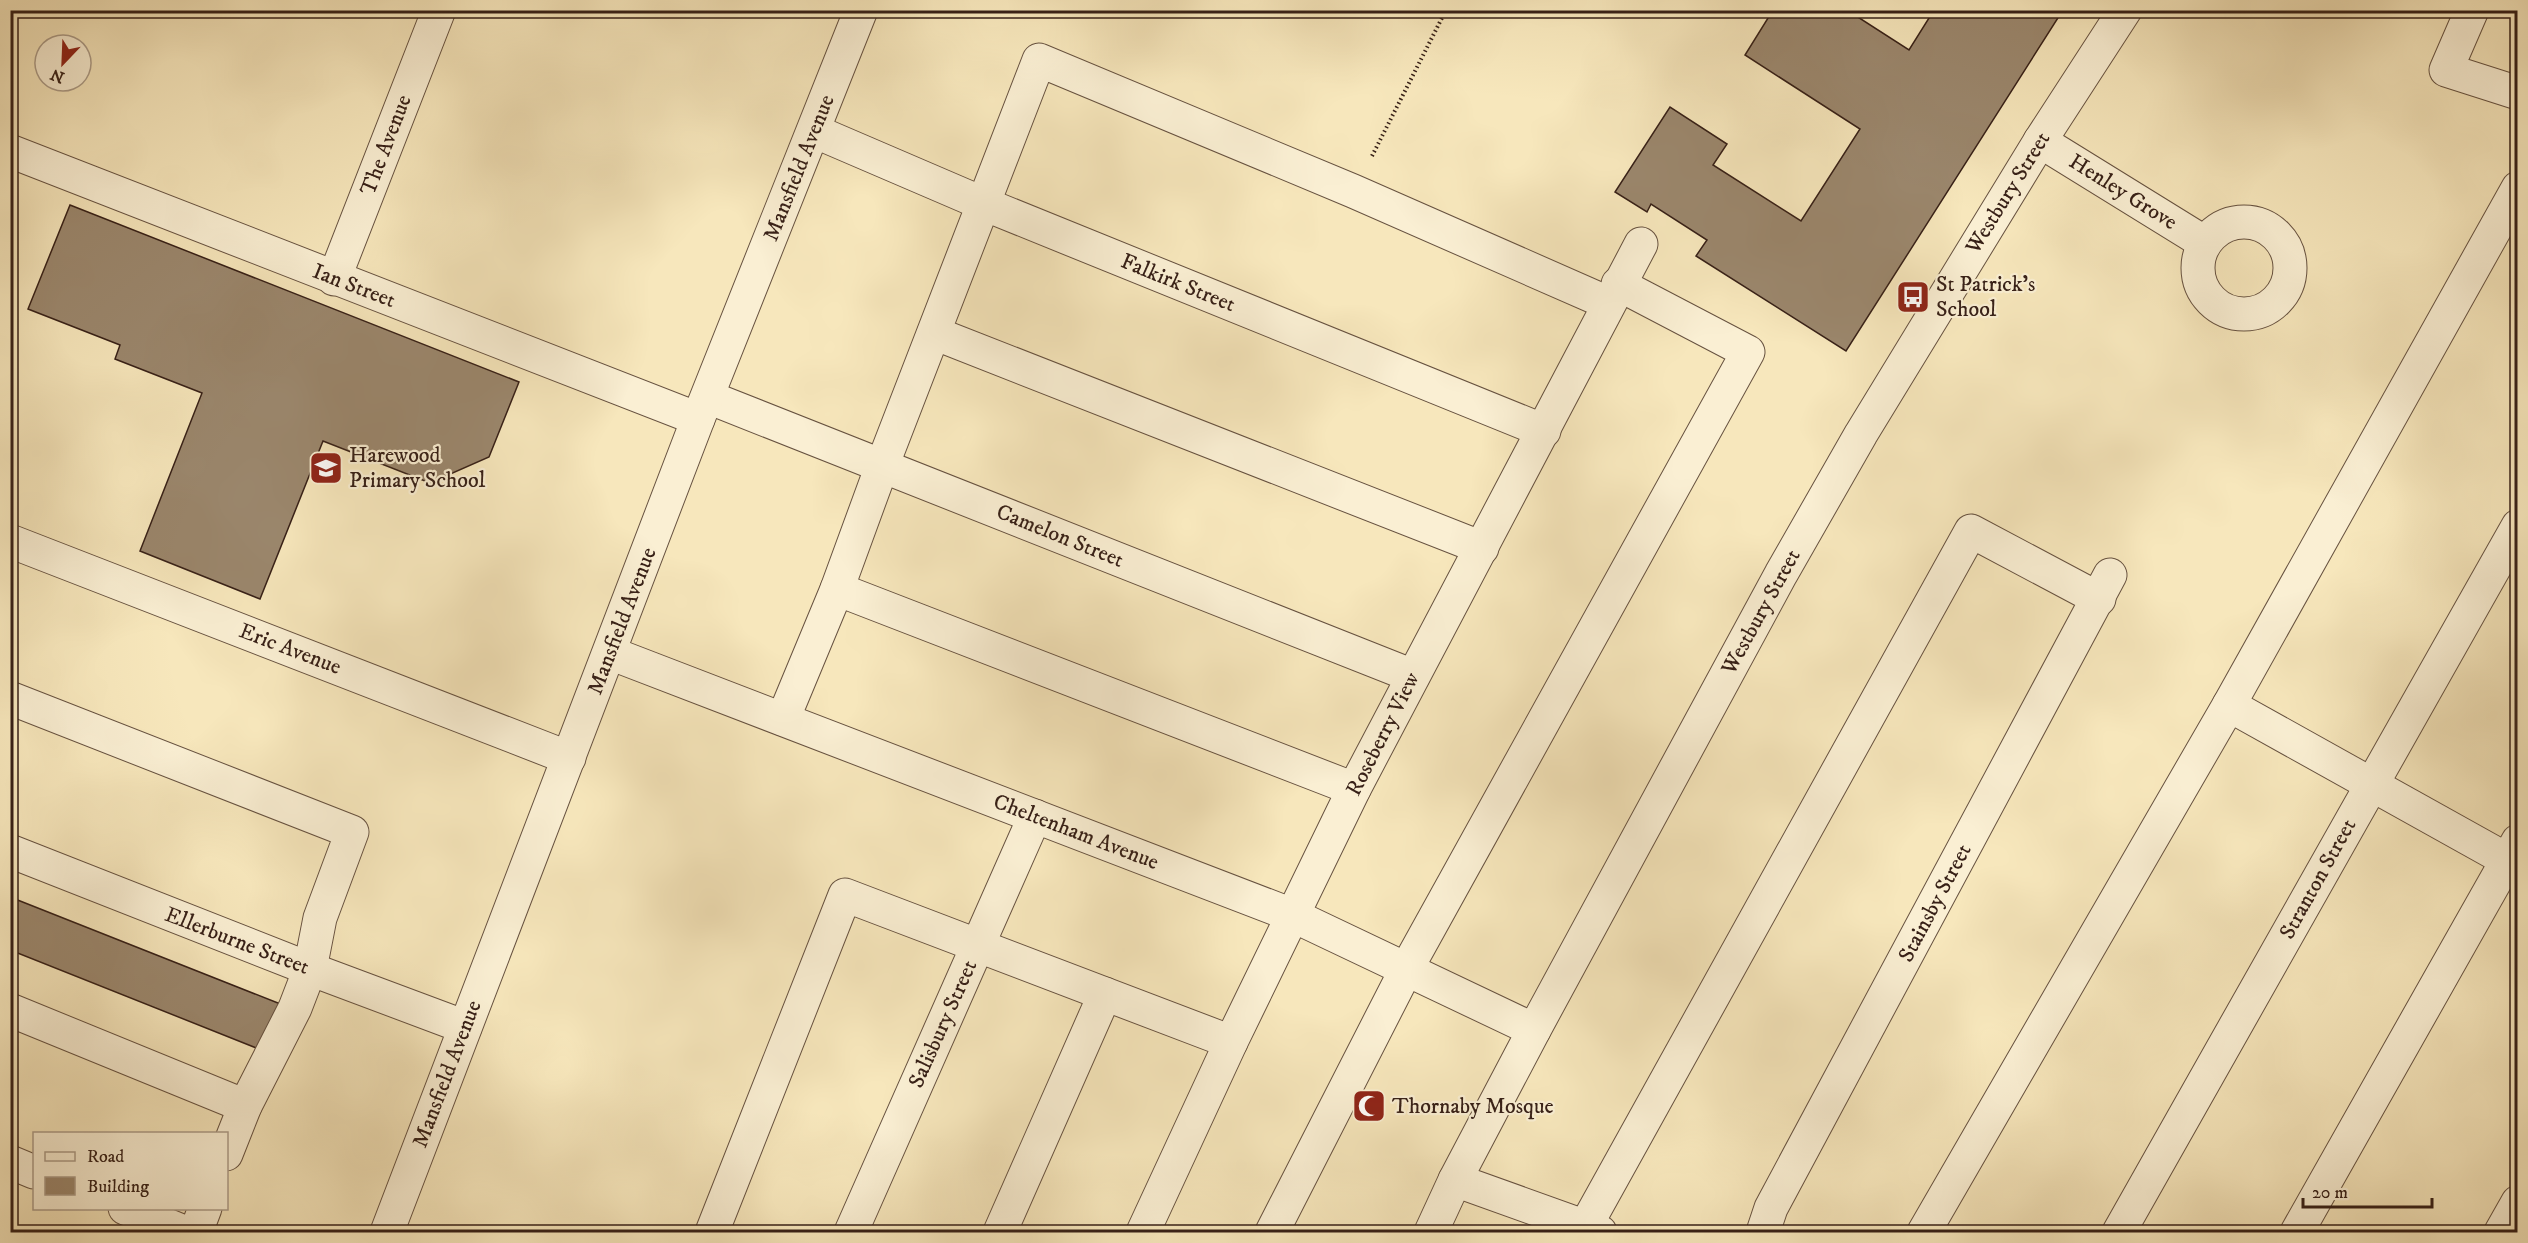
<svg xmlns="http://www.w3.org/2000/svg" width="2528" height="1243" viewBox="0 0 2528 1243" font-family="'IM FELL DW Pica',serif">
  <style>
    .building { fill: #9b876d; stroke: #372017; stroke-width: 1.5 }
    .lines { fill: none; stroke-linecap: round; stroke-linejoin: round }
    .minor-casing { stroke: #675240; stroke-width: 35 }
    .path { stroke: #372017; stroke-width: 4; stroke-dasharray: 1.5 3; stroke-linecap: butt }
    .minor { stroke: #faefd3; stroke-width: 33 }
    .labels { text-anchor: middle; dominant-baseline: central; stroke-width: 4.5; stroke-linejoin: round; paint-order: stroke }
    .street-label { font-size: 22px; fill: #372017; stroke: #faefd3 }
    .poi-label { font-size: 22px; fill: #372017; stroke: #faefd3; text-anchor: start }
  </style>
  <rect width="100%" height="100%" fill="#f7e7bc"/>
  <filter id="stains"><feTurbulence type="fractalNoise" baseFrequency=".00333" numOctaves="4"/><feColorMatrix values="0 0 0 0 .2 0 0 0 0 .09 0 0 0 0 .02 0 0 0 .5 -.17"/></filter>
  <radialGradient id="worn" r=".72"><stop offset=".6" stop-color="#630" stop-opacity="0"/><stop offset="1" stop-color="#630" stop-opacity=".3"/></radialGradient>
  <g class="building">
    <polygon points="1773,10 1847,10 1909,50 1934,10 2063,10 1846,351 1696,256 1707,240 1651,204 1647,212 1615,192 1670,107 1727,144 1713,165 1801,221 1860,129 1745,55"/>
    <polygon points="70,205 519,382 489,457 430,483 323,441 260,599 140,551 202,393 115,359 120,345 28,309"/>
    <polygon points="10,897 288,1007 269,1053 10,950"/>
  </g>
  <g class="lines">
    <g class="minor-casing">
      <g id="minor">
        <polyline points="2472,10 2446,70 2518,93"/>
        <polyline points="814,131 984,204 1544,431"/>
        <polyline points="2040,141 2205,243"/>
        <polyline points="10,151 698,419"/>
        <circle cx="2244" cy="268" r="46"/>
        <polyline points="334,279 439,10"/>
        <polyline points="934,333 1482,548"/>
        <polyline points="708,397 1413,676"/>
        <polyline points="10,541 569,758"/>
        <polyline points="837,589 1354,789"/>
        <polyline points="610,653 1292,915 1534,1030"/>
        <polyline points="10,698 352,832 320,918 310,969 295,1008 245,1106 226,1154"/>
        <polyline points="2229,705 2518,866"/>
        <polyline points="783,719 837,589 882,466 1039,60 1353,191 1608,303"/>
        <polyline points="10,851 310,969 465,1027"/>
        <polyline points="10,1010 245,1106"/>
        <polyline points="10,1162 34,1172"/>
        <polyline points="1455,1180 1600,1232"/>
        <polyline points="125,1208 184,1232"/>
        <polyline points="1585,1227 1971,531 2099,599"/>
        <polyline points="196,1232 205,1208"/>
        <polyline points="387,1232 698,419 861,10"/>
        <polyline points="712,1232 845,895 1231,1042"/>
        <polyline points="851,1232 1035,816"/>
        <polyline points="1000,1232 1105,994"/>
        <polyline points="1143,1232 1231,1042 1354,789 1641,244"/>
        <polyline points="1272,1232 1407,968 1748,352 1618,284"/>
        <polyline points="1431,1232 1455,1180 1534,1030 1781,574 1861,434 2040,141 2125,10"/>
        <polyline points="1763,1232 1771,1208 2110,575"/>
        <polyline points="1924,1232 2229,705 2518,188"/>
        <polyline points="2119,1232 2518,526"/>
        <polyline points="2297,1232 2518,841"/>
        <polyline points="2501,1232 2518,1202"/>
      </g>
    </g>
    <polyline class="path" points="1372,156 1446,10"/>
    <use href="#minor" class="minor"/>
  </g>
  <defs>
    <g id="bus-square" transform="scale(1.725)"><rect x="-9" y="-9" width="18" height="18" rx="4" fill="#8f2418" stroke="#faefd3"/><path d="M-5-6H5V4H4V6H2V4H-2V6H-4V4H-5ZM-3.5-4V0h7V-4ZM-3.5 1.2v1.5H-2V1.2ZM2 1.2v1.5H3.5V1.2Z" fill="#fff"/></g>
    <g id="school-square" transform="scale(1.725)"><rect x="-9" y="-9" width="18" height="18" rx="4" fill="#8f2418" stroke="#faefd3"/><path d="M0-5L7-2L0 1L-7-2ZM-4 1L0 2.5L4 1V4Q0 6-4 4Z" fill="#fff"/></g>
    <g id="mosque-square" transform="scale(1.725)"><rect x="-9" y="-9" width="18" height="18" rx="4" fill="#8f2418" stroke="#faefd3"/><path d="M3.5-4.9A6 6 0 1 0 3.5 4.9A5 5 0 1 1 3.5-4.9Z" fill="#fff"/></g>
  </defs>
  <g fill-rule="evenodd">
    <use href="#bus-square" x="1913" y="297"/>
    <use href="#school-square" x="326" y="468"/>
    <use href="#mosque-square" x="1369" y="1106"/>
  </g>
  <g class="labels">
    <g class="street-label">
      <text transform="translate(386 145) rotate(-69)">The Avenue</text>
      <text transform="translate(799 168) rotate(-68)">Mansfield Avenue</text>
      <text transform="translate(2123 192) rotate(32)">Henley Grove</text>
      <text transform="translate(2008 193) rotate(-58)">Westbury Street</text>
      <text transform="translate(1178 283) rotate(22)">Falkirk Street</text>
      <text transform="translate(354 286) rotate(21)">Ian Street</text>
      <text transform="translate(1060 536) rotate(22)">Camelon Street</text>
      <text transform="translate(1761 612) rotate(-61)">Westbury Street</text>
      <text transform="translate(622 621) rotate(-69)">Mansfield Avenue</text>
      <text transform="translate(290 649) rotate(21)">Eric Avenue</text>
      <text transform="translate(1383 734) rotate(-63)">Roseberry View</text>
      <text transform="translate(1076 832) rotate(21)">Cheltenham Avenue</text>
      <text transform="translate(2318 879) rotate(-61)">Stranton Street</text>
      <text transform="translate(1935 903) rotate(-62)">Stainsby Street</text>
      <text transform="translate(237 941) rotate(21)">Ellerburne Street</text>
      <text transform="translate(943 1024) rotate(-66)">Salisbury Street</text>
      <text transform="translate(447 1074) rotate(-69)">Mansfield Avenue</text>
    </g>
    <g class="poi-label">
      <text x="1936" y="284">St Patrick's<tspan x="1936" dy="25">School</tspan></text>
      <text x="349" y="455">Harewood<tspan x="349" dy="25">Primary School</tspan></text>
      <text x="1392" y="1106">Thornaby Mosque</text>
    </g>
  </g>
  <rect width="2528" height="1243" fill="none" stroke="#f7e7bc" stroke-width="36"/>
  <rect x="12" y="12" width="2504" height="1219" fill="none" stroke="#372017" stroke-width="3"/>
  <rect x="18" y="18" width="2492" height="1207" fill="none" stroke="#372017" stroke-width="1.5"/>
  <rect x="33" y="1132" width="195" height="78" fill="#faefd3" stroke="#ac9c88" stroke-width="1.5"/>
  <rect x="45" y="1152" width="30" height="9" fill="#faefd3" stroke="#ac9c88" stroke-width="1.5"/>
  <text x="87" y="1162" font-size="18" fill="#372017">Road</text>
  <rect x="45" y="1177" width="30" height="18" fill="#9b876d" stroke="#ac9c88" stroke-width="1.5"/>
  <text x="87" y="1192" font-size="18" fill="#372017">Building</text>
  <g transform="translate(63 63) rotate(203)"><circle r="28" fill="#faefd3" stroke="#ac9c88" stroke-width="1.5"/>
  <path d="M0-4.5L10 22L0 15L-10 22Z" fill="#8f2418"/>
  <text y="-9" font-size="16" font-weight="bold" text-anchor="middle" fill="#372017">N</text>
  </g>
  <path d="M2303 1198v9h129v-9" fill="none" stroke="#372017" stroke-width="3"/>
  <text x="2312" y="1198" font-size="18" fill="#372017" stroke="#faefd3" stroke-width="4.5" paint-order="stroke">20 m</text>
  <rect width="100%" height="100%" filter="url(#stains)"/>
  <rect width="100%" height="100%" fill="url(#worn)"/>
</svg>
